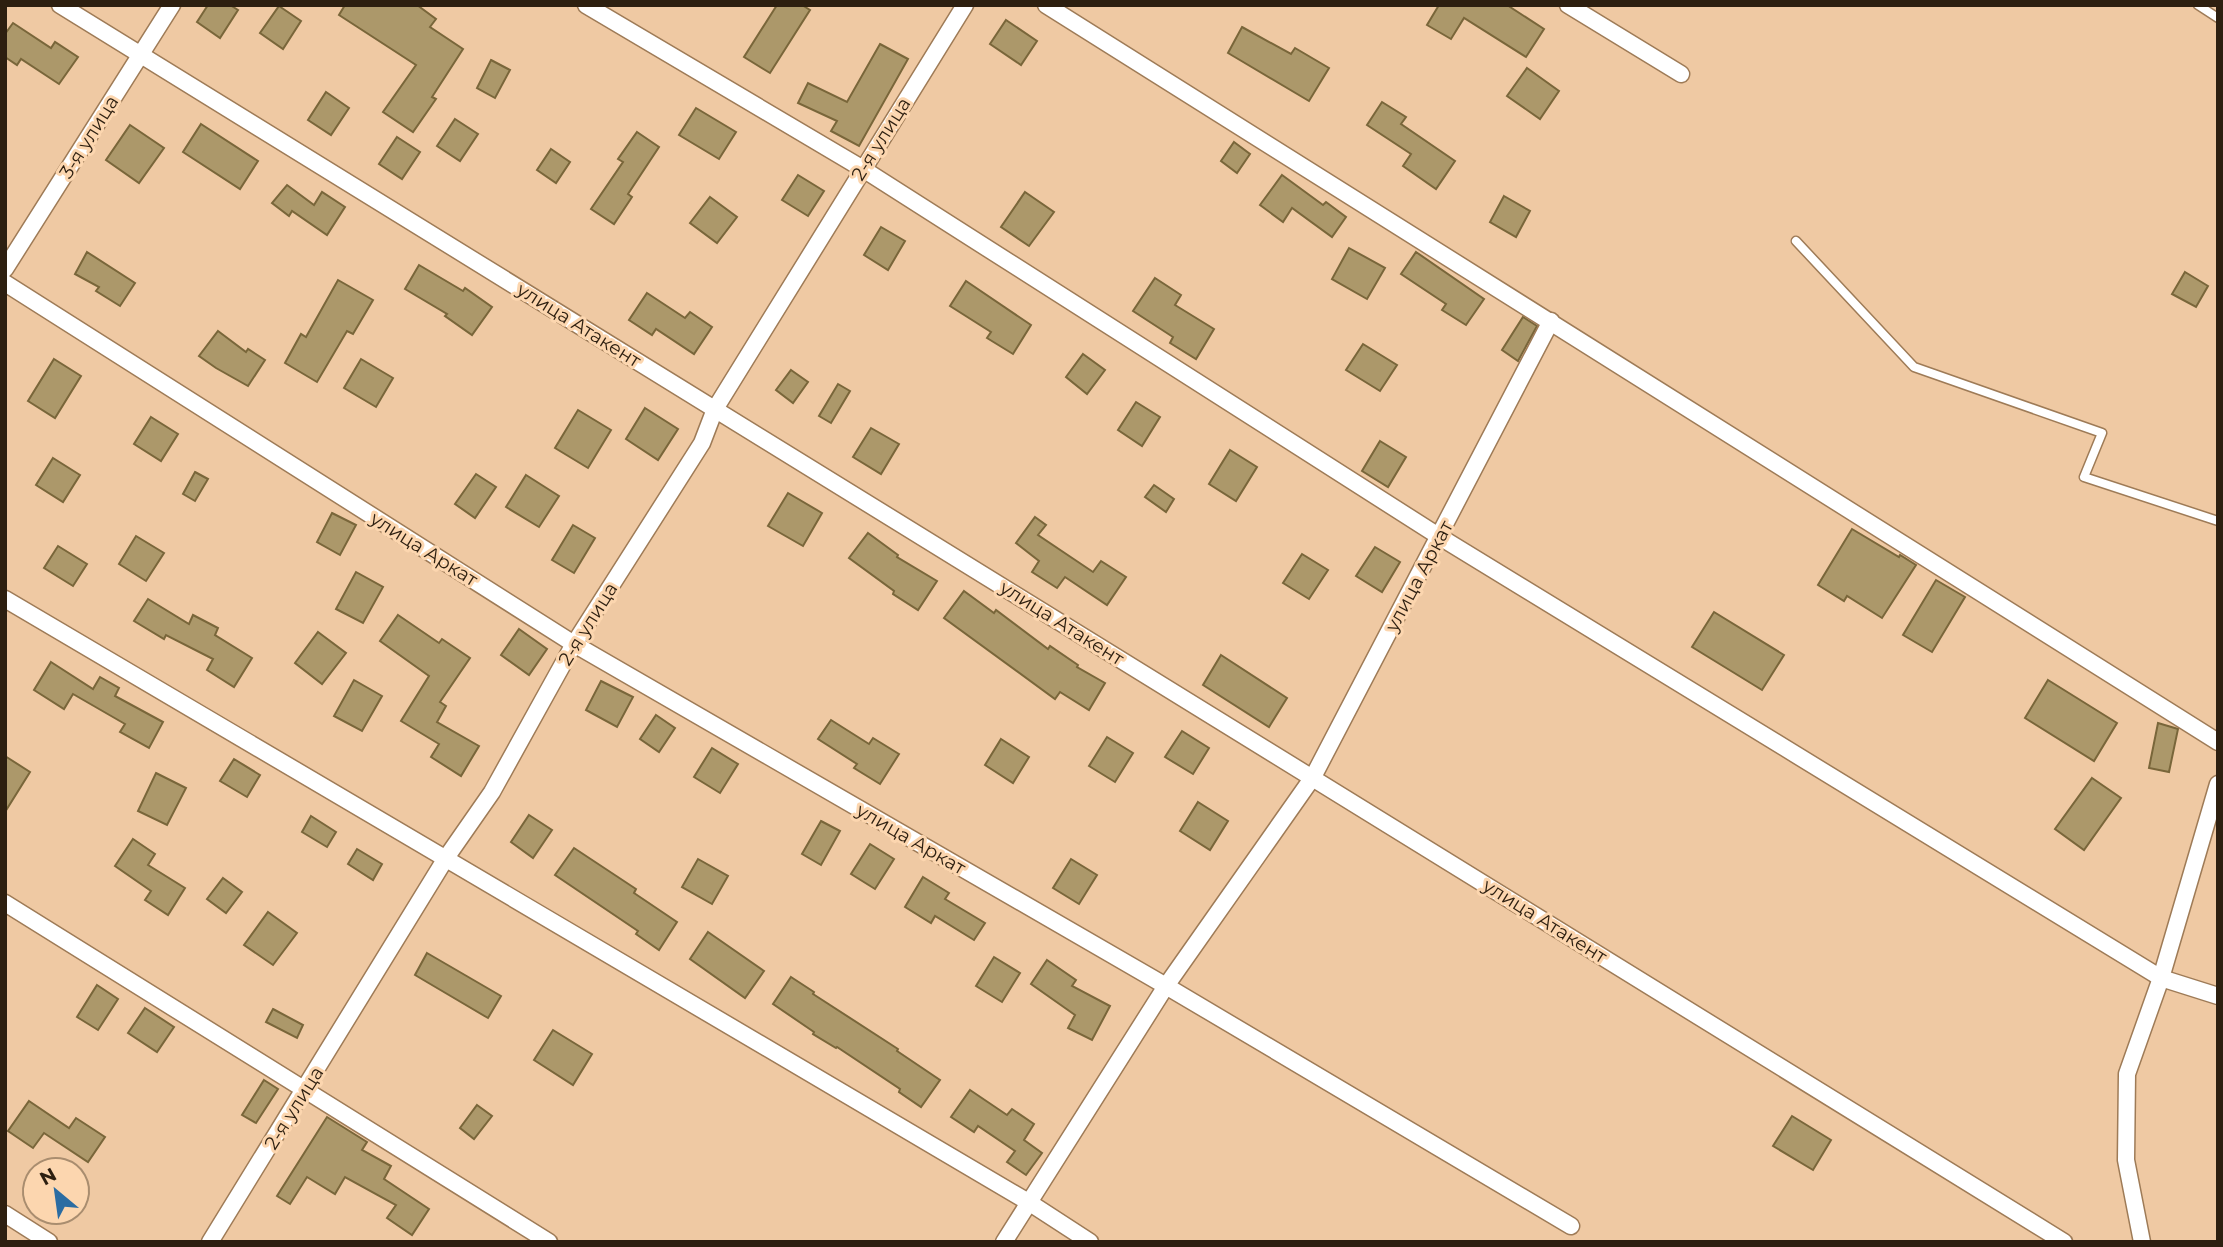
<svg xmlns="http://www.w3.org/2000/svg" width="2223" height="1247" viewBox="0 0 2223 1247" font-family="Montserrat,sans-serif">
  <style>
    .building { fill: #ac986a; stroke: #79663a; stroke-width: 2 }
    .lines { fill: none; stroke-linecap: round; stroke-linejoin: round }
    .lane-casing { stroke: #9e7b57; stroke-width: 11 }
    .street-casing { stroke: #9e7b57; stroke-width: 19 }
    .lane { stroke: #fff; stroke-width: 8 }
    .street { stroke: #fff; stroke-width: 16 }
    .labels { text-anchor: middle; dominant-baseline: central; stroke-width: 6; stroke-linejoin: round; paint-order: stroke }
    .street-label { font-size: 19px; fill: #2d1f10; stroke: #fcd6af }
  </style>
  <rect width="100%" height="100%" fill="#efc9a3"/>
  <g class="building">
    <polygon points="208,5 230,5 238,10 220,38 197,22"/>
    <polygon points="345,5 417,5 436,19 430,27 463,49 432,97 436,99 413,132 383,112 416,65 339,15"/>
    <polygon points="777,5 802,5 810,10 770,73 744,57"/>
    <polygon points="1439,5 1507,5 1544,29 1526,57 1464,18 1451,39 1427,25"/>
    <polygon points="279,6 301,21 283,49 260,33"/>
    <polygon points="1006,20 1037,41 1021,65 990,44"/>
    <polygon points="13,23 51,48 55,42 78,57 59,84 21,59 17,65 5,57 5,34"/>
    <polygon points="1242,27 1291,54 1295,48 1329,68 1309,101 1228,53"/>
    <polygon points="880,44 908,59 859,146 831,131 837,121 798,103 808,83 847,102"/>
    <polygon points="491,60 510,70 495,98 477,88"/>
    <polygon points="1527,68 1559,91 1540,119 1507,96"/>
    <polygon points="326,92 349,108 331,135 308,120"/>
    <polygon points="1382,102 1406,117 1401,124 1455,161 1436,189 1403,166 1411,154 1367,125"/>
    <polygon points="696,108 736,132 719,159 679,135"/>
    <polygon points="455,119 478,134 460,161 437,146"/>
    <polygon points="201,124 258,161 240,189 183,152"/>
    <polygon points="130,125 164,148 139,183 106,160"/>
    <polygon points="637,132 659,147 628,194 632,197 614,224 591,209 623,162 618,159"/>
    <polygon points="397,137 420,152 402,179 379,164"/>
    <polygon points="1234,142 1250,154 1237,173 1221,161"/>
    <polygon points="551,149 570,162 556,183 537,170"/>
    <polygon points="798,175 824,191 808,216 782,200"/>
    <polygon points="1282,175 1323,205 1326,202 1346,217 1332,237 1292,208 1283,222 1260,205"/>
    <polygon points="287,185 314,205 322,192 345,207 327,235 292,211 289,216 272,203"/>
    <polygon points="1025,192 1054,212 1029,246 1001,227"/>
    <polygon points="1504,196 1530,211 1516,237 1490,222"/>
    <polygon points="710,197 737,217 717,243 690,223"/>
    <polygon points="881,227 905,241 888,270 864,255"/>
    <polygon points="1349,248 1385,268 1367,299 1332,279"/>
    <polygon points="87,252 135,283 120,306 96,291 99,287 75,274"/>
    <polygon points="1416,252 1484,299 1466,325 1442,310 1446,304 1401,274"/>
    <polygon points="419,265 463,291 465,288 492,307 472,335 445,316 447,314 405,289"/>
    <polygon points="2185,272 2208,286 2196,307 2172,294"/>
    <polygon points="1155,278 1181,295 1175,305 1214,329 1196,359 1170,343 1173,337 1133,311"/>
    <polygon points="338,280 373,300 353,334 347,331 317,382 285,363 301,334 306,337"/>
    <polygon points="966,281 1031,325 1013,354 987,338 991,332 950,306"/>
    <polygon points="647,293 685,318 690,312 712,327 694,354 656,329 652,335 629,320"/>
    <polygon points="1523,317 1537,326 1518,361 1502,350"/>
    <polygon points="218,331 246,352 248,349 265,360 248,386 216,368 199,356"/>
    <polygon points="1363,344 1397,365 1380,391 1346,370"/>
    <polygon points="1083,354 1105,370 1087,394 1066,377"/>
    <polygon points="54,359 81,376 55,418 28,401"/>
    <polygon points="361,359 393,378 376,407 344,388"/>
    <polygon points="791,370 808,382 793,403 776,390"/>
    <polygon points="838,384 850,391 831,423 819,416"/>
    <polygon points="1136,402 1160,417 1142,446 1118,430"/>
    <polygon points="645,408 678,429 658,460 626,439"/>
    <polygon points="578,410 611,430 588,468 555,448"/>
    <polygon points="151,417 178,434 161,461 134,444"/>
    <polygon points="871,428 899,444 881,474 853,457"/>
    <polygon points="1380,441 1406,457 1388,487 1362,471"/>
    <polygon points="1230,450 1257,467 1236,501 1209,484"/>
    <polygon points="53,458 80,475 63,502 36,485"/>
    <polygon points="195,472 208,479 195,501 183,494"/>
    <polygon points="476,474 496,487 475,518 455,504"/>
    <polygon points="526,475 559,496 539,527 506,507"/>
    <polygon points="1154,485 1174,499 1166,512 1145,497"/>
    <polygon points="788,493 822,513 803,546 768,526"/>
    <polygon points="332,513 356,525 340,555 317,542"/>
    <polygon points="1035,517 1046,525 1038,535 1093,572 1101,561 1126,577 1107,605 1065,577 1057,588 1032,572 1039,561 1016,543"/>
    <polygon points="573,525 595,538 574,573 552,560"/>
    <polygon points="1852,529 1899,557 1900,555 1916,565 1882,618 1847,596 1844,601 1818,585"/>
    <polygon points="868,533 898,555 897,557 937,581 918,610 893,594 894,591 849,558"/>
    <polygon points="136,536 164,553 146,581 119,564"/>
    <polygon points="58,546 87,564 73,586 44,568"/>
    <polygon points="1375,547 1400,562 1382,592 1356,576"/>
    <polygon points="1302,554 1328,570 1309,599 1283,583"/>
    <polygon points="356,572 383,587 363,623 336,609"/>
    <polygon points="1936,580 1965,597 1932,652 1903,635"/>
    <polygon points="964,591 994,613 996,610 1048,649 1050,646 1078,665 1077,667 1105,683 1089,710 1060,692 1055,699 944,618"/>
    <polygon points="148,599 189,624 193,615 218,628 215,635 252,658 234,687 207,670 213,659 166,635 164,639 134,621"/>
    <polygon points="1714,612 1784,655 1762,690 1692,647"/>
    <polygon points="398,615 439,643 442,639 470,658 440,702 446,706 437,722 479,746 461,776 431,757 439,744 401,721 429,676 380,641"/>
    <polygon points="519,629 547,649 529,675 501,655"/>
    <polygon points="318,632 346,653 322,684 295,663"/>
    <polygon points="1221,655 1287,698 1269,727 1203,685"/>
    <polygon points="51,662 93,689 100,677 119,688 115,696 163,722 149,748 120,732 125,724 73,694 64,709 34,690"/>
    <polygon points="354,680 382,696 362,731 334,716"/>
    <polygon points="2048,680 2117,723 2094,761 2025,718"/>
    <polygon points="601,681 633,697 617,727 586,710"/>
    <polygon points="656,715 675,728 659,752 640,739"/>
    <polygon points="831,720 869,744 873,738 899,754 880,784 854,768 857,764 818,739"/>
    <polygon points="2158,723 2178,729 2169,772 2149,768"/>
    <polygon points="1182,731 1209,748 1193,774 1165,757"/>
    <polygon points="1107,737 1133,753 1115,782 1089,766"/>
    <polygon points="1001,739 1029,757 1013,783 985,765"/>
    <polygon points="712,748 738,764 720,793 694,777"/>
    <polygon points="5,756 30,772 5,812"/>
    <polygon points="234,759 260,775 247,797 220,781"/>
    <polygon points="156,773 186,788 167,825 138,811"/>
    <polygon points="2092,778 2121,798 2084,850 2055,829"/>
    <polygon points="1198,802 1228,821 1210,850 1180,831"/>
    <polygon points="529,815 552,830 533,858 511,842"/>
    <polygon points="311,816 336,832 327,847 302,832"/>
    <polygon points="821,821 840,831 821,865 802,854"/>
    <polygon points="133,839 155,854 148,865 185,888 168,915 145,900 151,891 115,866"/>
    <polygon points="870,844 894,859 875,889 851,874"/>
    <polygon points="574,848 636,889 634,893 677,922 659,950 636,934 638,931 555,875"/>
    <polygon points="357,849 382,864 373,880 348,864"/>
    <polygon points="698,859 728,876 712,904 682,887"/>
    <polygon points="1071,859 1097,875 1079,904 1053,888"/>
    <polygon points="923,877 949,893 945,899 985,923 974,940 935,916 931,923 905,907"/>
    <polygon points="223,878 242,892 226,913 207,899"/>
    <polygon points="268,912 297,933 273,965 244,945"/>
    <polygon points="708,932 764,971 745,998 690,959"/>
    <polygon points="427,953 501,996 488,1018 415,975"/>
    <polygon points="994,957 1020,973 1002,1002 976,986"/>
    <polygon points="1047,960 1076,980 1072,986 1110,1006 1092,1040 1068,1028 1075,1015 1031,984"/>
    <polygon points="791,977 814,992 813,994 898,1049 897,1051 940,1080 921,1107 899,1092 900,1089 837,1047 836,1048 813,1034 814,1032 773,1004"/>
    <polygon points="97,985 118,999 98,1030 77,1017"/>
    <polygon points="145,1008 174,1027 157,1052 128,1033"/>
    <polygon points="273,1009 303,1025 297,1038 266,1022"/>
    <polygon points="553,1030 592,1054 573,1085 534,1060"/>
    <polygon points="264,1080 278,1089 256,1123 242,1115"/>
    <polygon points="970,1090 1007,1115 1012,1109 1034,1124 1024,1140 1042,1153 1026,1175 1007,1162 1015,1151 978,1126 974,1132 951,1117"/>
    <polygon points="29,1101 69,1128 76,1118 105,1137 88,1162 44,1133 33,1148 8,1131"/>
    <polygon points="477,1105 492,1116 474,1139 460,1128"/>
    <polygon points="1792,1116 1831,1140 1813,1170 1773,1146"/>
    <polygon points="327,1117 367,1142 362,1150 391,1166 384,1179 429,1209 412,1235 387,1218 396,1205 345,1177 335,1194 307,1177 290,1204 277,1196"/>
  </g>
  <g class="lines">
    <g class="lane-casing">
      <g id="lane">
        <polyline points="2198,5 2218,18"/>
        <polyline points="1796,241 1914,367 2102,433 2084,477 2218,521"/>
      </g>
    </g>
    <g class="street-casing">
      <g id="street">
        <polyline points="60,5 2064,1242"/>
        <polyline points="586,5 863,169 1440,537 2161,978 2218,996"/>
        <polyline points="1046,5 2218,742"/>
        <polyline points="1568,5 1681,74"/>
        <polyline points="5,269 172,5"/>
        <polyline points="5,283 574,644 1166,986 1313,777 1551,321"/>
        <polyline points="5,599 1030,1203 1090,1242"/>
        <polyline points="5,903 549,1242"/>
        <polyline points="5,1214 49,1242"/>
        <polyline points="210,1242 446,858 492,792 574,644 702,443 715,409 965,5"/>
        <polyline points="1004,1242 1166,986 1571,1226"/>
        <polyline points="2142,1242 2126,1160 2127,1074 2161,978 2218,784"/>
      </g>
    </g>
    <use href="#lane" class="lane"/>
    <use href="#street" class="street"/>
  </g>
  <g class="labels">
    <g class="street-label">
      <text transform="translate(89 137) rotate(-58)">3-я улица</text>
      <text transform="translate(881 139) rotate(-58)">2-я улица</text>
      <text transform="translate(579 325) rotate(32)">улица Атакент</text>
      <text transform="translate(424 549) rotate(32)">улица Аркат</text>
      <text transform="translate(1419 576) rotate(-62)">улица Аркат</text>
      <text transform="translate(1062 623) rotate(32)">улица Атакент</text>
      <text transform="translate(588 624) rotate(-58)">2-я улица</text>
      <text transform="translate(911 839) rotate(30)">улица Аркат</text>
      <text transform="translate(1545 921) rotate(32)">улица Атакент</text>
      <text transform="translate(294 1108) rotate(-58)">2-я улица</text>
    </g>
  </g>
  <rect width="2223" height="1247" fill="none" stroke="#2d1f10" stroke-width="14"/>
  <g transform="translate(56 1191) rotate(331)"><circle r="33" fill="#fcd6af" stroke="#a98d6f" stroke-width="2"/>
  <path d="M0-5L12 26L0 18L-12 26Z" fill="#2b6ca2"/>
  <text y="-10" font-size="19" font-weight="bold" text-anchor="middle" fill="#2d1f10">N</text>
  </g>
</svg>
